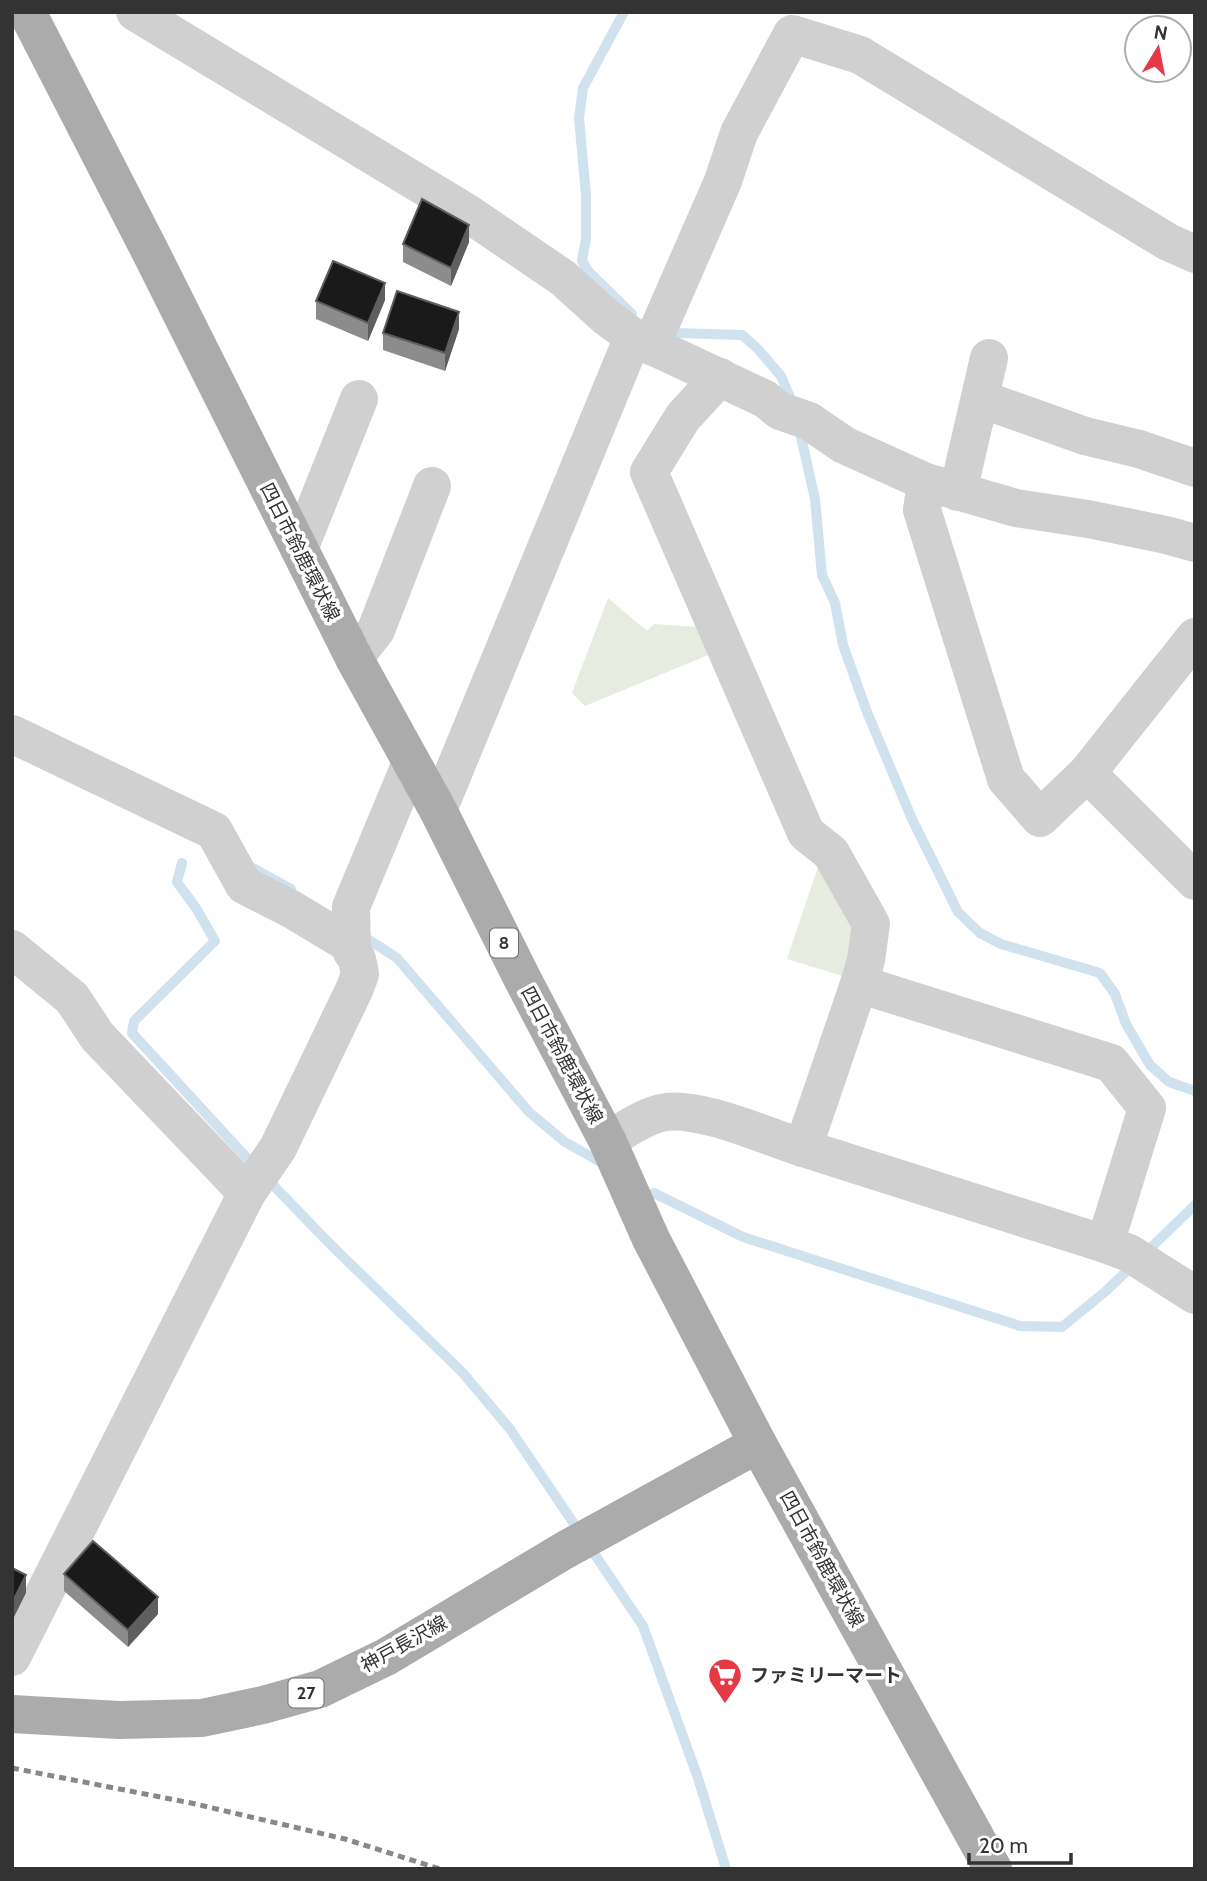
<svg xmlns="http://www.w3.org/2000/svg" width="1207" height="1881" viewBox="0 0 1207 1881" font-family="Cabin,'Noto Sans JP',sans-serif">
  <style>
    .green { fill: #e6ecdf }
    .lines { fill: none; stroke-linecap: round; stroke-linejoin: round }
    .stream { stroke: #cfe2ee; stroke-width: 10 }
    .minor { stroke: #d0d0d0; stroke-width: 38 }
    .major { stroke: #ababab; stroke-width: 38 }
    .rail { stroke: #888; stroke-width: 5; stroke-dasharray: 7 5; stroke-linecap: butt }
    .wall { fill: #8c8c8c }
    .shaded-wall { fill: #5f5f5f }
    .building { fill: #1a1a1a; stroke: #5f5f5f; stroke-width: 2 }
    .labels { text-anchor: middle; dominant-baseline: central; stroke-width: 7; stroke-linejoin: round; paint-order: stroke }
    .shield { fill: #fff; stroke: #707070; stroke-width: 2 }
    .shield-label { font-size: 18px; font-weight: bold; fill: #333 }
    .street-label { font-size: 19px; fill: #333; stroke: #fff }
    .poi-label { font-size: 19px; font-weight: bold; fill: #333; stroke: #fff; text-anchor: start }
  </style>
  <rect width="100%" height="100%" fill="#fff"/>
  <g class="green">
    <polygon points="608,598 647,631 654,624 696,627 713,653 585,706 572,693"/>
    <polygon points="820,861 853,920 853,946 843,976 787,959"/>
  </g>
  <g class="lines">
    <g class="stream">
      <polyline points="624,12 583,88 579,118 586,195 586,238 582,261 589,272 632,314"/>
      <polyline points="665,329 677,333 742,335 757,348 781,376 793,405"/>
      <polyline points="799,428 815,499 822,575 835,603 843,645 867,712 912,819 958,912 980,933 1001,944 1100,973 1115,994 1126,1024 1150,1065 1169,1082 1195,1091"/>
      <polyline points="182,863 177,882 196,908 215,941 134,1021 132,1033 244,1155 331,1245 462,1372 510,1429 643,1626 698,1778 726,1869"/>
      <polyline points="247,865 291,889"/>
      <polyline points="360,934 397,958 529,1112 565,1142 602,1163"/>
      <polyline points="654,1193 743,1237 1020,1326 1062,1327 1106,1291 1195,1205"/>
    </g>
    <g class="minor">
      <polyline points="135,12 466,212 563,278 605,316 633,337 765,399 780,411 809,421 844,445 926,482 1016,508 1088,519 1166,535 1195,543"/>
      <polyline points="651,346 723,181 739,133 792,34 860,55 1168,242 1195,254"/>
      <polyline points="981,399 1085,436 1139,449 1195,468"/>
      <polyline points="926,482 922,510 1006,779 1040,818 1087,773 1195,637"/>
      <polyline points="958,492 989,358"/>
      <polyline points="299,549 359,399"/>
      <polyline points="354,658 376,630 432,486"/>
      <polyline points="12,734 214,831 244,885 291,909 346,942 357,959 360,974 355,988 278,1148 247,1193"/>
      <polyline points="1087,773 1195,881"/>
      <polyline points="438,810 633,337"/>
      <polyline points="12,949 72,998 97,1036 247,1193 12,1657"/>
      <polyline points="352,952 351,907 411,763"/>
      <path d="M607,1140C624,1131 643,1117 661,1113C695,1104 768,1137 803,1148L859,984L866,960L871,924L831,853L806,833L649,472L683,417L720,377"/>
      <polyline points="803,1148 1105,1244 1147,1108 1111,1063 859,984"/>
      <polyline points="1105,1244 1129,1253 1195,1295"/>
    </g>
    <g class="major">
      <polyline points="27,12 151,253 354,658 438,810 523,980 607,1140 651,1239 758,1444 993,1869"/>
      <polyline points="12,1714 119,1720 202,1718 263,1705 320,1689 386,1657 565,1550 758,1444"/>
    </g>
    <polyline class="rail" points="12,1768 191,1803 345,1839 440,1869"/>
  </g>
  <g class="wall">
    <polygon points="469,242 451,286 403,262 403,244"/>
    <polygon points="385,300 368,341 316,319 316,301"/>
    <polygon points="459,329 445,371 383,350 383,333"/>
    <polygon points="64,1574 158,1614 128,1647 64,1591"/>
  </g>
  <g class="shaded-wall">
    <polygon points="469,225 469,242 451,286 451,268"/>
    <polygon points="385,283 385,300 368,341 368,323"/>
    <polygon points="459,312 459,329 445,371 445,353"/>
    <polygon points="26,1575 26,1593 12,1621 12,1603"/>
    <polygon points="158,1597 158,1614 128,1647 128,1630"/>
  </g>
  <g class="building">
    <polygon points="422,199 469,225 451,268 403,244"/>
    <polygon points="333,261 385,283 368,323 316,301"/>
    <polygon points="397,291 459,312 445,353 383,333"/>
    <polygon points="93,1541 158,1597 128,1630 64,1574"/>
    <polygon points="12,1568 26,1575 12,1603"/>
  </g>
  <defs>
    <g id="supermarket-pin" transform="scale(1.75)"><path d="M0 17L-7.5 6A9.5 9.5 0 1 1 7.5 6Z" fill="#e63946" stroke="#fff"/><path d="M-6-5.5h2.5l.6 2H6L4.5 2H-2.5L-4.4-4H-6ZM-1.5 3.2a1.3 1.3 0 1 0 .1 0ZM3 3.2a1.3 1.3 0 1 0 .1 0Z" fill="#fff"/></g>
  </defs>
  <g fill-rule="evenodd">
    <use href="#supermarket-pin" x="725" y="1675"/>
  </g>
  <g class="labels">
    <g class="shield">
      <rect x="490" y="928.5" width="28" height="29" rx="5"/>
      <rect x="288.5" y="1678.5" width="35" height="29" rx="5"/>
    </g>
    <g class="shield-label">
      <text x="504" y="943">8</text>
      <text x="306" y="1693">27</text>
    </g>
    <g class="street-label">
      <text transform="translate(300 552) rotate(63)">四日市鈴鹿環状線</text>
      <text transform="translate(562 1055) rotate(62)">四日市鈴鹿環状線</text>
      <text transform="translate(822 1559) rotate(61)">四日市鈴鹿環状線</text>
      <text transform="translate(404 1644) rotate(-29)">神戸長沢線</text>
    </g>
    <g class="poi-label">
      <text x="750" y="1675">ファミリーマート</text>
    </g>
  </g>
  <rect width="1207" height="1881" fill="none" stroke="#333333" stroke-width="28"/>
  <g transform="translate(1158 49) rotate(10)"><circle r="33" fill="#ffffff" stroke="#adadad" stroke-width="2"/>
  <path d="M0-5L12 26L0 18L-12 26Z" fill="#e63946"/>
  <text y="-10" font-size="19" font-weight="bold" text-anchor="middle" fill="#333333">N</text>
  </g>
  <path d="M969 1853v10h102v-10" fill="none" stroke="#333333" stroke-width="3.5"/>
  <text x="979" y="1853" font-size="21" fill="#333333" stroke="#ffffff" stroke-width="5" paint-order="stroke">20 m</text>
</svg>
